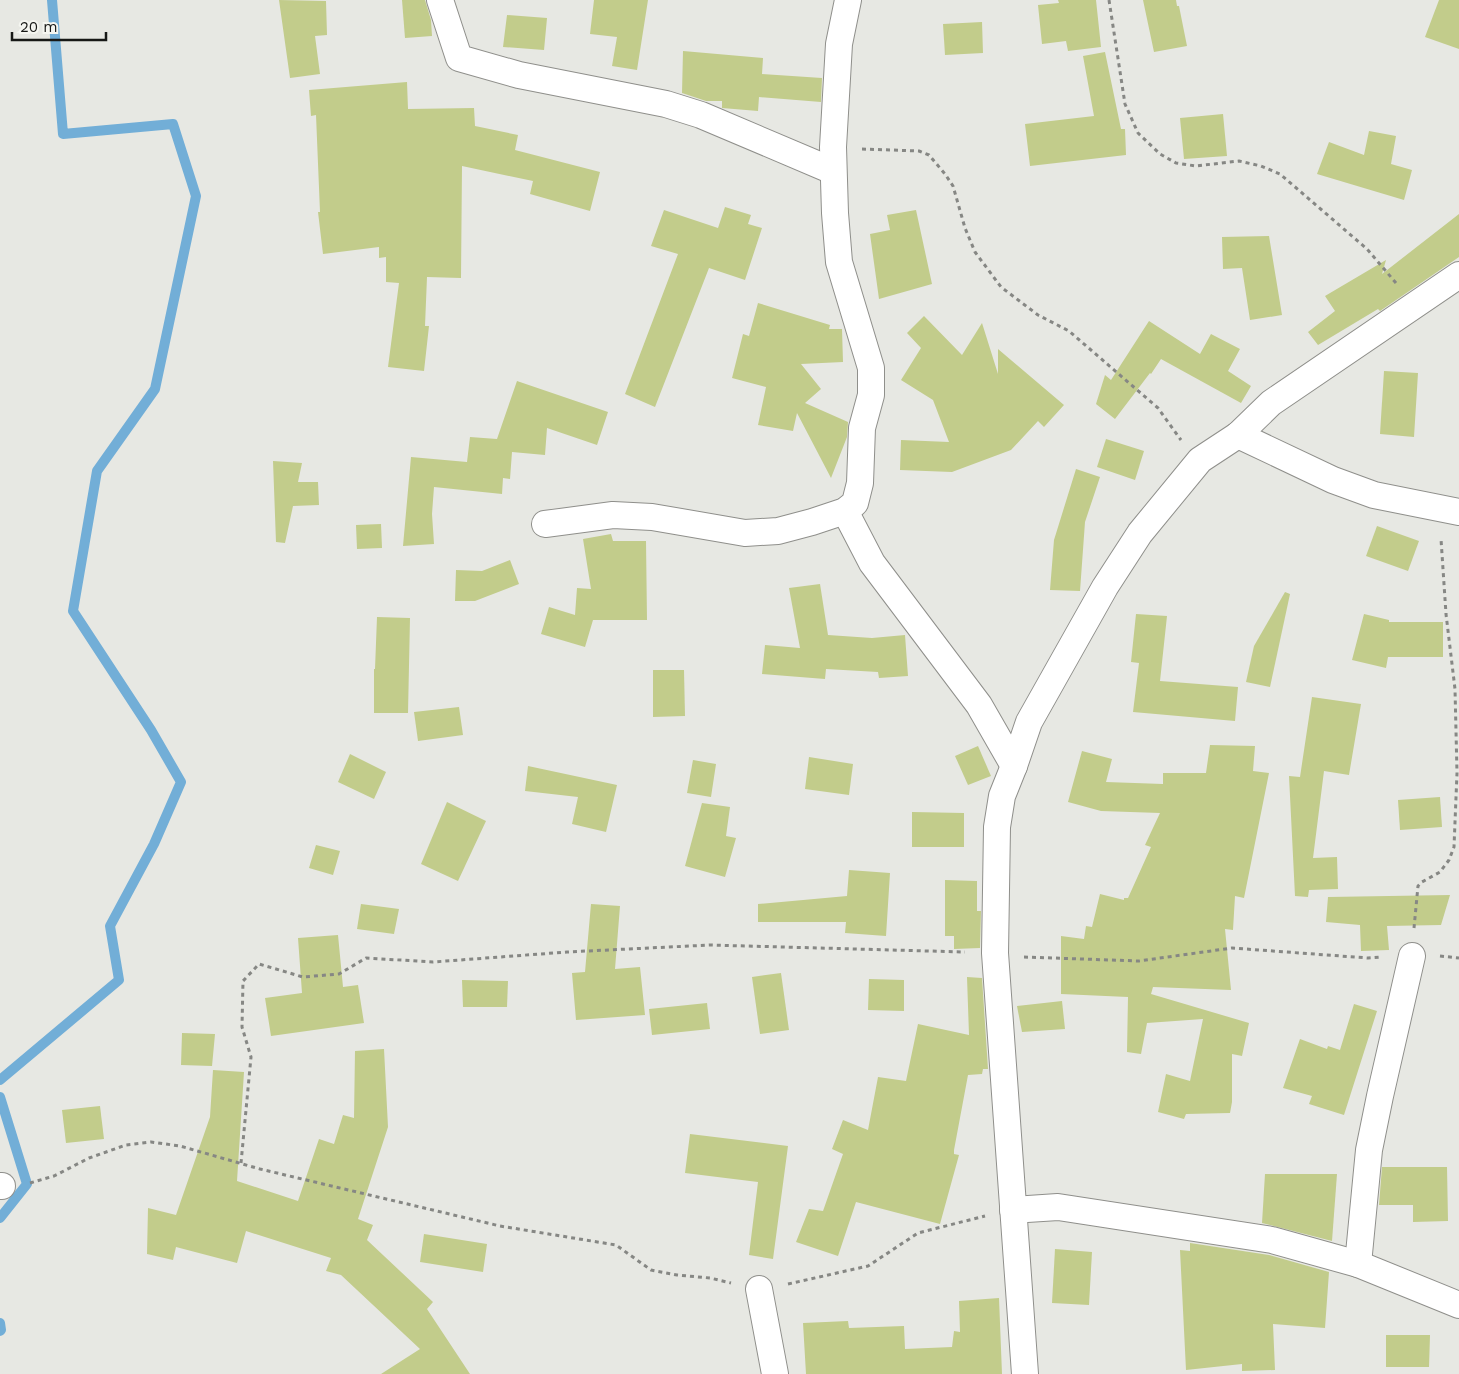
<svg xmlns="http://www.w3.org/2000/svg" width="1459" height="1374" viewBox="0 0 1459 1374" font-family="'Work Sans',sans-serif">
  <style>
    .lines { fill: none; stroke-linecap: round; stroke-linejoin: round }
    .stream { stroke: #72aed7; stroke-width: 10 }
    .building { fill: #c2cc8b }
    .street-casing { stroke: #8f8f8b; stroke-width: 28 }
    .path { stroke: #868784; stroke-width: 3; stroke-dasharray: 4 4; stroke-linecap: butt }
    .street { stroke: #fff; stroke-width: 26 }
  </style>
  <rect width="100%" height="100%" fill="#e7e8e3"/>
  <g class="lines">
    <g class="stream">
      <polyline points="0,1080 119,980 110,926 154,844 181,782 151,730 73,611 97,471 155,389 196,196 173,124 63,134 52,0"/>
      <polyline points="0,1097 27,1184 0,1218"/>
      <polyline points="0,1323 1,1330 0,1331"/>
    </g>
  </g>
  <g class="building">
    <polygon points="279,0 326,1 327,35 315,36 320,74 290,78"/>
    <polygon points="402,0 425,0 431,20 432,36 405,38"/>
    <polygon points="594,0 648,0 637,70 612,66 617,37 590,34"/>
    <polygon points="1058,0 1096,0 1101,47 1068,51 1066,41 1042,44 1038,5 1059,3"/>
    <polygon points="1143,0 1176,0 1177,6 1179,6 1187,46 1154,52"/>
    <polygon points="1439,0 1459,0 1459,49 1425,37"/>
    <polygon points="507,15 547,18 544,50 503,47"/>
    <polygon points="982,22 983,53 945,55 943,24"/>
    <polygon points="683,51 763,58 762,74 822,78 821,102 759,97 758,111 722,108 722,101 706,101 682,93"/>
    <polygon points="1105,52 1121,129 1125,129 1126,155 1030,166 1025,124 1094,116 1083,56"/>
    <polygon points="407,82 408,109 474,108 475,126 518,135 515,150 600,172 590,211 530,194 533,181 462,166 461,278 427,277 425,326 429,326 424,371 388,367 399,283 386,282 386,257 379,258 379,247 323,254 318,212 320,212 316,115 311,116 309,90"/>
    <polygon points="1223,114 1227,156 1184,159 1180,118"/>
    <polygon points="1369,131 1396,136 1391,164 1412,170 1404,200 1317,174 1329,142 1364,155"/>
    <polygon points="725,207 751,215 748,224 762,228 745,280 709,268 655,407 625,394 678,254 651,246 664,210 718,228"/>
    <polygon points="916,210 932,284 879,299 870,234 890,230 887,215"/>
    <polygon points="1459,214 1459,257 1380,311 1378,309 1318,345 1308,332 1335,311 1325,296 1386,260 1382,274"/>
    <polygon points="1269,236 1282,315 1250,320 1242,268 1223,269 1222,237"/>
    <polygon points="758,303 830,325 829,329 842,329 843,362 801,364 821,389 805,403 848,422 847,437 831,478 797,413 793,431 758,425 766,387 732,378 743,334 749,336"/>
    <polygon points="924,316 962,355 982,323 998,374 998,349 1064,405 1044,427 1038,421 1011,450 952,472 900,470 901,440 949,442 933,400 901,380 921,348 907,333"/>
    <polygon points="1149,321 1200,354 1211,334 1240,349 1228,371 1251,386 1241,403 1161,359 1151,374 1150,373 1115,419 1096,404 1105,375 1111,380"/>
    <polygon points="1384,371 1418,373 1414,437 1380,434"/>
    <polygon points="517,381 608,412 597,445 547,428 545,455 512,452 510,479 503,478 502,494 434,487 432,514 434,544 403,546 411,457 467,462 470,437 497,439"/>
    <polygon points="1106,439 1144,451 1135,480 1097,467"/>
    <polygon points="273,461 302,463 298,482 318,482 319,505 293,506 285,543 276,542"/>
    <polygon points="1076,469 1100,477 1085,522 1080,591 1050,590 1054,540"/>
    <polygon points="381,524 382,548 357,549 356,525"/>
    <polygon points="1377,526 1419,541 1408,571 1366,556"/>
    <polygon points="611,534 613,541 646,541 647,620 592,620 593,620 585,647 541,634 549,607 575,615 577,588 591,589 583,539"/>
    <polygon points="510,560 519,584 475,601 455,601 456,570 482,571"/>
    <polygon points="820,584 828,635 872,638 905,635 908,676 879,678 878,672 826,669 825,679 762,674 765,645 800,648 789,588"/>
    <polygon points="1285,592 1290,594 1270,687 1246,682 1254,646"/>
    <polygon points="1136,614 1167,616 1160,681 1238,687 1235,721 1133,712 1139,663 1131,662"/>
    <polygon points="1364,614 1389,620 1389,622 1443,622 1443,657 1388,657 1386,668 1352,660"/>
    <polygon points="377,617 410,618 408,713 374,713 374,669 375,669"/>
    <polygon points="653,670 684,670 685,716 653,717"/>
    <polygon points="1312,697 1361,704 1349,775 1324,771 1313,858 1337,857 1338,889 1309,890 1308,897 1295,896 1289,776 1300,777"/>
    <polygon points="459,707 463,735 418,741 414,712"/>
    <polygon points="1210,745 1255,746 1253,771 1269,773 1244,898 1235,896 1233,930 1225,929 1231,990 1153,987 1151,994 1249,1023 1242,1056 1232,1054 1232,1102 1230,1113 1186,1114 1184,1119 1158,1112 1166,1074 1190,1081 1203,1019 1147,1023 1141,1054 1127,1052 1128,997 1061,994 1061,936 1084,939 1086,926 1092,927 1100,894 1124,900 1124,898 1128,898 1151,847 1145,845 1160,813 1101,811 1068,802 1082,751 1112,759 1106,782 1163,784 1163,773 1206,773"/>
    <polygon points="978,746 991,776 968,785 955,756"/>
    <polygon points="350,754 386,772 374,799 338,782"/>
    <polygon points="809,757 853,764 849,795 805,789"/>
    <polygon points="693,760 716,764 711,797 687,793"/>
    <polygon points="528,766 617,785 606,832 572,824 578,797 525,791"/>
    <polygon points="1440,797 1442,827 1400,830 1398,800"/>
    <polygon points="447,802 486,821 458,881 421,864"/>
    <polygon points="702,803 730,807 726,836 736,838 725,877 685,866"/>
    <polygon points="912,812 964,813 964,847 912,847"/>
    <polygon points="316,845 340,851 333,875 309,868"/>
    <polygon points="849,870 890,873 886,936 845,933 846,922 758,922 758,904 847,896"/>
    <polygon points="945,880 977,881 977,911 981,911 980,948 954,949 954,936 945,936"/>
    <polygon points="1450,895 1441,925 1387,926 1389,950 1361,951 1360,925 1326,922 1328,897"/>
    <polygon points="361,904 399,909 394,934 357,929"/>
    <polygon points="591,904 620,906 615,969 640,967 645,1015 576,1020 572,973 585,972"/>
    <polygon points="338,935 343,987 358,985 364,1023 271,1036 265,998 302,993 298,938"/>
    <polygon points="781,973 789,1030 760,1034 752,977"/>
    <polygon points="967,977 982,978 988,1069 983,1069 982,1074 968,1075 954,1150 954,1154 959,1155 940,1224 856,1202 838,1256 796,1242 809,1209 823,1211 843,1154 832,1149 843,1120 868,1130 878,1077 906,1081 918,1024 969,1035"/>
    <polygon points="869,979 904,980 904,1011 868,1010"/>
    <polygon points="462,980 508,981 507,1007 463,1007"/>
    <polygon points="1062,1001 1065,1029 1022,1032 1017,1006"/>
    <polygon points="707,1003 710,1029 652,1035 649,1009"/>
    <polygon points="1354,1004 1377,1011 1344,1115 1309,1104 1312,1096 1283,1088 1300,1039 1327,1049 1328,1046 1340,1050"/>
    <polygon points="182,1033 215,1034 212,1066 181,1065"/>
    <polygon points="384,1049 388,1127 358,1219 373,1225 367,1240 433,1302 427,1309 470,1374 381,1374 420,1349 341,1275 326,1271 331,1258 246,1231 237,1263 176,1247 173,1260 147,1254 148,1208 176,1215 210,1117 213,1070 244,1072 237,1181 298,1201 319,1139 334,1144 343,1115 354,1118 355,1051"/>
    <polygon points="100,1106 104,1139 66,1143 62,1110"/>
    <polygon points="690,1134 788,1146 773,1259 749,1255 758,1182 685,1173"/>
    <polygon points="1382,1167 1447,1167 1448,1221 1413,1222 1413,1205 1379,1205"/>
    <polygon points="1265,1174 1337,1174 1332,1241 1262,1223"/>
    <polygon points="424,1234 487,1244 483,1272 420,1262"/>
    <polygon points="1190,1243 1269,1255 1329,1272 1325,1328 1273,1324 1275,1370 1242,1371 1242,1364 1186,1370 1180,1250 1190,1251"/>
    <polygon points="1055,1249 1092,1252 1089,1305 1052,1303"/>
    <polygon points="999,1298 1002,1374 806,1374 803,1323 848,1321 849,1328 904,1326 905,1349 952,1347 954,1331 960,1332 959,1301"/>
    <polygon points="1386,1335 1430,1335 1429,1367 1386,1367"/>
  </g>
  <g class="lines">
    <g class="street-casing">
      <g id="street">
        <polyline points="440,0 459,58 519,75 666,104 701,115 833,171"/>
        <polyline points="1238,435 1333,480 1374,495 1459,512"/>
        <polyline points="845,511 872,563 979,705 1014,766"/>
        <polyline points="545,524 613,515 652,517 745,533 778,531 812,522 845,511 855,503 860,483 862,428 871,395 871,368 839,262 835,213 833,147 839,44 848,0"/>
        <polyline points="0,1186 2,1186"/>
        <polyline points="1013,1210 1058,1207 1272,1240 1358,1264 1459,1305"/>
        <polyline points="1358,1264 1369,1150 1380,1096 1412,956"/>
        <polyline points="759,1289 775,1374"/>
        <polyline points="1025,1374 995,953 997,827 1002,796 1014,766 1029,722 1105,587 1140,533 1200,460 1238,435 1271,403 1459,275"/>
      </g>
    </g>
    <g class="path">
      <polyline points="1109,0 1125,104 1138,133 1160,154 1176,163 1196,166 1239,161 1261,166 1280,174 1367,249 1396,283"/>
      <polyline points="862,149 919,151 929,155 945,174 953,186 965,228 975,252 1001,287 1038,315 1069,331 1158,408 1181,440"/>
      <polyline points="1414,928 1418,886 1422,882 1440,872 1449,860 1454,847 1457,773 1455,689 1446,614 1441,539"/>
      <polyline points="1440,956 1459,958"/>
      <polyline points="1024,957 1139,961 1232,948 1368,958 1381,957"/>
      <polyline points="241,1163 251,1057 242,1027 243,981 259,964 303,977 339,974 366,958 433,962 567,952 710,945 965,952"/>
      <polyline points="30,1183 54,1176 89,1158 126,1145 151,1142 180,1146 260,1169 500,1226 616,1245 651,1270 677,1275 710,1278 731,1283"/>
      <polyline points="788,1284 868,1266 918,1233 985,1216"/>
    </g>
    <use href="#street" class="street"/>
  </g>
  <path d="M12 32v8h94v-8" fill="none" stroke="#171816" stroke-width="2.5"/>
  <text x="20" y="32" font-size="15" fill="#171816" stroke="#f5f6f1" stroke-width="4" paint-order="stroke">20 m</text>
</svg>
